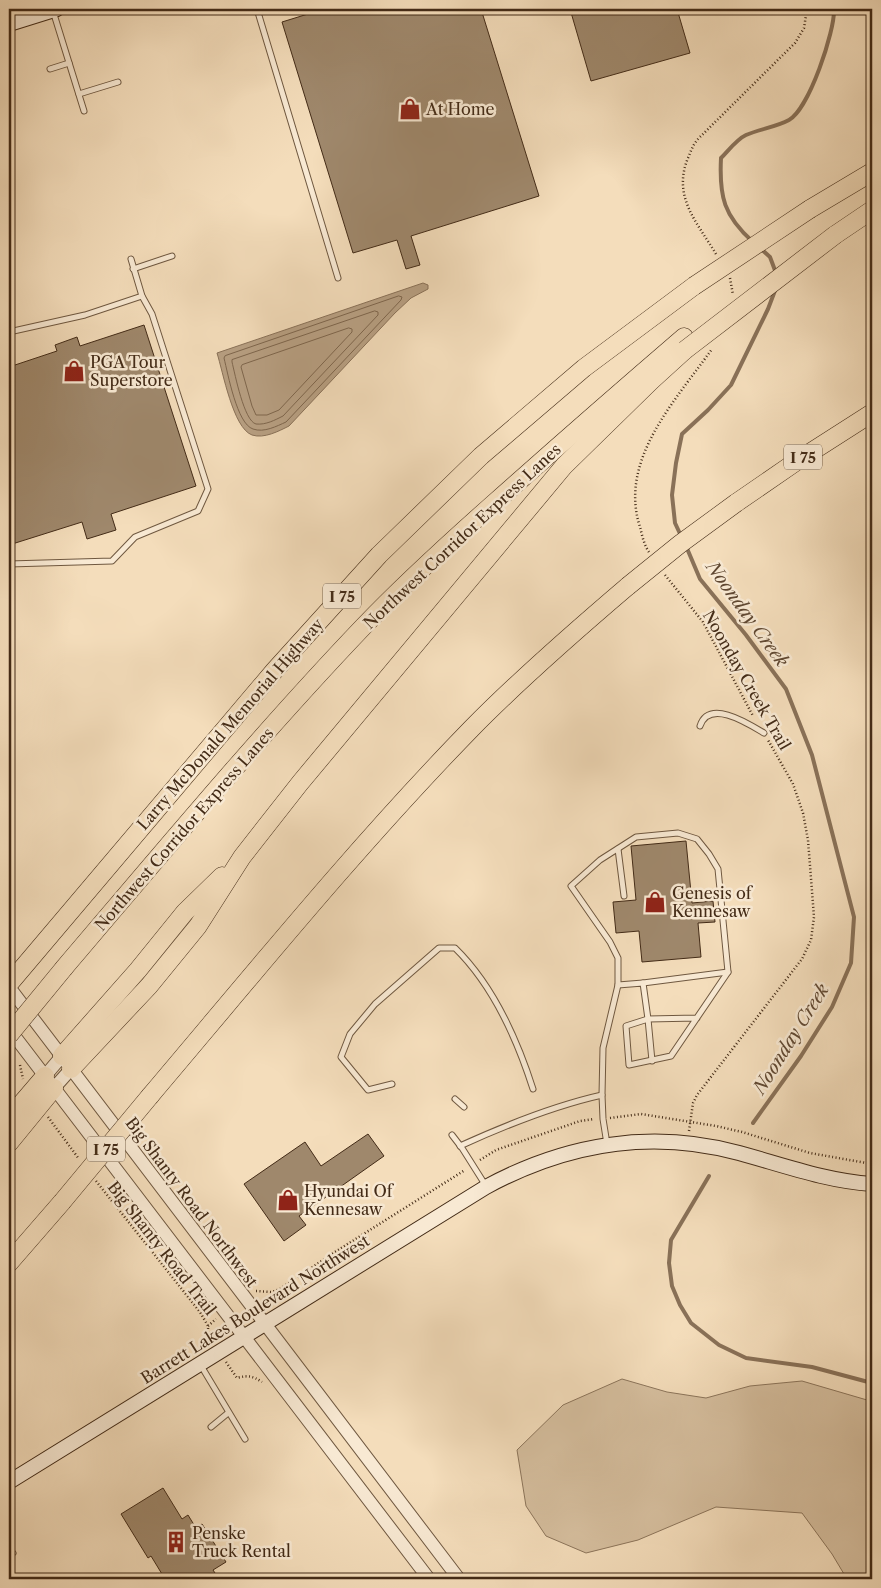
<svg xmlns="http://www.w3.org/2000/svg" width="881" height="1588" viewBox="0 0 881 1588" font-family="'Libre Caslon Text',serif">
  <style>
    .green { fill: #d6bf9f; stroke: #8c755b }
    .water { fill: #b8a083; stroke: #897158 }
    .lines { fill: none; stroke-linecap: round; stroke-linejoin: round }
    .shore { stroke: #7e664d; stroke-width: 1 }
    .stream { stroke: #897158; stroke-width: 4 }
    .building { fill: #9f886c; stroke: #432b17 }
    .service-casing { stroke: #6f5840; stroke-width: 7 }
    .tertiary-casing { stroke: #6f5840; stroke-width: 14 }
    .secondary-casing { stroke: #432b17; stroke-width: 16 }
    .motorway-casing { stroke: #432b17; stroke-width: 19 }
    .path { stroke: #432b17; stroke-width: 2.5; stroke-dasharray: 1 2.5; stroke-linecap: butt }
    .service { stroke: #f8e9d3; stroke-width: 5 }
    .tertiary { stroke: #f8e9d3; stroke-width: 12 }
    .secondary { stroke: #f8e9d3; stroke-width: 14 }
    .motorway { stroke: #f4ddbb; stroke-width: 18 }
    .motorway-bridge-casing { stroke: #432b17; stroke-width: 19; stroke-linecap: butt }
    .motorway-bridge { stroke: #f4ddbb; stroke-width: 18 }
    .labels { text-anchor: middle; dominant-baseline: central; stroke-width: 5; stroke-linejoin: round; paint-order: stroke }
    .shield { fill: #f8e9d3; stroke: #79644f; stroke-width: 1 }
    .shield-label { font-size: 15px; font-weight: bold; fill: #432b17 }
    .poi-label { font-size: 16px; fill: #432b17; stroke: #f8e9d3; text-anchor: start }
    .street-label { font-size: 16px; fill: #432b17; stroke: #f8e9d3 }
    .water-label { font-size: 18px; font-style: italic; fill: #604832; stroke: #f8e9d3 }
  </style>
  <rect width="100%" height="100%" fill="#f4ddbb"/>
  <filter id="stains"><feTurbulence type="fractalNoise" baseFrequency=".004" numOctaves="4"/><feColorMatrix values="0 0 0 0 .2 0 0 0 0 .09 0 0 0 0 .02 0 0 0 .5 -.17"/></filter>
  <radialGradient id="worn" r=".72"><stop offset=".6" stop-color="#630" stop-opacity="0"/><stop offset="1" stop-color="#630" stop-opacity=".3"/></radialGradient>
  <polygon class="green" points="622,1379 667,1392 706,1398 750,1386 802,1381 867,1400 872,1405 872,1579 847,1579 832,1554 802,1513 716,1507 638,1540 586,1553 546,1536 526,1506 517,1450 563,1405"/>
  <path class="water" d="M423,283L428,285V289L411,298L395,313L289,426C279,431 264,439 252,435C233,428 223,372 217,353Z"/>
  <g class="lines">
    <g class="shore">
      <path d="M399,296L402,297L401,300L286,422C277,426 264,433 253,429C237,424 228,374 224,358L225,356Z"/>
      <path d="M375,311L378,312V315L283,416C275,420 266,425 256,424C244,421 235,374 232,362V360Z"/>
      <polygon points="349,328 352,329 352,332 279,410 267,415 256,415 252,406 241,367 242,365"/>
    </g>
    <g class="stream">
      <path d="M753,242C724,216 719,197 721,158C728,151 737,139 746,135C760,129 776,127 789,120C809,109 835,31 834,9"/>
      <polyline points="760,248 770,257 776,273"/>
      <polyline points="682,538 675,523 672,495 676,463 682,434 708,410 731,385 768,309 776,288"/>
      <polyline points="686,546 700,579 746,635 786,689 812,755 854,917 851,963 832,1007 801,1056 753,1123"/>
      <polyline points="709,1176 671,1240 669,1263 672,1286 680,1305 691,1323 719,1345 746,1358 812,1367 872,1383"/>
    </g>
  </g>
  <g class="building">
    <polygon points="324,9 481,9 539,196 411,236 420,265 406,269 397,240 353,253 282,22"/>
    <polygon points="570,9 677,9 690,53 591,81"/>
    <polygon points="144,325 196,486 111,514 116,530 87,539 82,522 9,545 9,367 57,351 55,345 77,337 80,346"/>
    <polygon points="686,841 692,903 713,901 715,922 698,923 701,957 642,962 639,931 616,933 613,902 636,900 631,846"/>
    <polygon points="368,1134 384,1156 299,1216 306,1225 284,1241 244,1184 305,1142 321,1166"/>
    <polygon points="163,1488 182,1519 188,1515 196,1528 202,1524 226,1562 213,1570 219,1579 165,1579 151,1556 148,1558 121,1514"/>
  </g>
  <g class="lines">
    <g class="service-casing">
      <g id="service">
        <polyline points="257,9 338,278"/>
        <polyline points="53,11 84,111"/>
        <polyline points="50,69 69,63"/>
        <polyline points="79,94 118,82"/>
        <polyline points="133,269 172,256"/>
        <polyline points="9,332 85,315 142,296"/>
        <polyline points="9,564 112,561 135,537 198,511 208,489 152,314 142,296 131,259"/>
        <path d="M700,726C709,698 749,724 764,733"/>
        <polyline points="618,849 624,896"/>
        <polyline points="643,983 728,972"/>
        <polyline points="618,985 643,983 648,1019 652,1061"/>
        <path d="M392,1084L368,1090L341,1057L350,1034L375,1004L439,948H455C494,986 517,1039 533,1089"/>
        <polyline points="602,1095 603,1048 618,985 618,958 610,942 571,886 600,860 636,837 678,833 697,839 709,854 718,869 728,972 671,1056 629,1065 626,1026 648,1019 697,1018"/>
        <polyline points="455,1099 464,1107"/>
        <polyline points="452,1135 462,1148 486,1186"/>
        <path d="M460,1146C506,1125 553,1106 602,1095L603,1119L607,1144"/>
        <polyline points="200,1364 245,1439"/>
        <polyline points="211,1427 228,1413"/>
        <polyline points="9,1556 13,1553"/>
      </g>
    </g>
    <g class="tertiary-casing">
      <g id="tertiary">
        <polyline points="9,987 459,1579"/>
        <polyline points="9,1029 429,1579"/>
        <polyline points="45,1076 62,1056"/>
        <polyline points="54,1088 71,1069"/>
      </g>
    </g>
    <g class="secondary-casing">
      <g id="secondary">
        <polyline points="9,24 57,9"/>
        <path d="M9,1482L486,1187C565,1144 651,1129 739,1153C783,1165 826,1181 872,1184"/>
      </g>
    </g>
    <g class="motorway-casing">
      <g id="motorway">
        <polyline points="810,209 872,172"/>
        <polyline points="835,235 872,210"/>
        <polyline points="736,503 797,461 872,413"/>
        <path d="M64,968C162,853 259,736 363,627C404,584 448,544 493,504C556,448 620,392 684,337"/>
        <polyline points="9,984 274,671 379,555 481,456 584,368 694,286"/>
        <polyline points="62,1056 138,970 185,912 222,876"/>
        <polyline points="71,1069 149,986 198,926 242,857 300,783 564,466 652,380 685,350"/>
        <path d="M150,1096C255,972 358,845 471,729C521,678 574,632 628,586"/>
        <polyline points="9,1118 45,1076"/>
        <polyline points="9,1143 54,1088"/>
        <polyline points="9,1263 62,1202"/>
      </g>
    </g>
    <g class="path">
      <path d="M716,254C697,222 672,197 688,158C691,151 693,144 699,138L795,43L804,28L807,9"/>
      <polyline points="730,278 733,295"/>
      <path d="M649,552C644,545 642,535 640,527C618,460 676,400 712,349"/>
      <polyline points="665,575 703,622 753,716"/>
      <polyline points="20,1065 23,1079"/>
      <polyline points="48,1117 79,1159"/>
      <polyline points="610,1118 641,1114 716,1126 742,1132 810,1153 872,1164"/>
      <polyline points="689,1131 693,1103 697,1095 802,959 811,940 814,917 808,840 803,813 793,784 768,740"/>
      <polyline points="480,1160 496,1150 580,1121 594,1119"/>
      <polyline points="96,1181 200,1312 208,1326 208,1337 212,1343"/>
      <polyline points="256,1291 272,1292 280,1289 335,1252 465,1170"/>
      <polyline points="208,1326 216,1319"/>
      <path d="M226,1362L237,1378C248,1375 253,1376 262,1382"/>
    </g>
    <use href="#service" class="service"/>
    <use href="#tertiary" class="tertiary"/>
    <use href="#secondary" class="secondary"/>
    <use href="#motorway" class="motorway"/>
    <g class="motorway-bridge-casing">
      <g id="motorway-bridge">
        <polyline points="694,286 810,209"/>
        <polyline points="685,350 835,235"/>
        <polyline points="628,586 680,544 736,503"/>
        <polyline points="9,1035 64,968"/>
        <polyline points="62,1202 150,1096"/>
      </g>
    </g>
    <use href="#motorway-bridge" class="motorway-bridge"/>
  </g>
  <defs>
    <g id="shop-bare" transform="scale(1.725)"><path d="M-5-2.5h2.3a2.7 3.5 0 0 1 5.4 0H5L5.5 6h-11ZM-1.5-2.5h3a1.5 2.3 0 0 0-3 0Z" fill="#8f2418" stroke="#f8e9d3" stroke-width="2.5" paint-order="stroke"/></g>
    <g id="building-bare" transform="scale(1.725)"><path d="M-4-6H4V6H1V3H-1V6H-4ZM-2.5-4.3h1.7v1.8h-1.7ZM.8-4.3h1.7v1.8H.8ZM-2.5-1h1.7V.8h-1.7ZM.8-1h1.7V.8H.8Z" fill="#8f2418" stroke="#f8e9d3" stroke-width="2.5" paint-order="stroke"/></g>
  </defs>
  <g fill-rule="evenodd">
    <use href="#shop-bare" x="410" y="109"/>
    <use href="#shop-bare" x="74" y="371"/>
    <use href="#shop-bare" x="655" y="902"/>
    <use href="#shop-bare" x="288" y="1200"/>
    <use href="#building-bare" x="176" y="1542"/>
  </g>
  <g class="labels">
    <g class="shield">
      <rect x="784" y="444.5" width="38" height="25" rx="4"/>
      <rect x="323" y="583.5" width="38" height="25" rx="4"/>
      <rect x="87" y="1136.5" width="38" height="25" rx="4"/>
    </g>
    <g class="shield-label">
      <text x="803" y="457">I 75</text>
      <text x="342" y="596">I 75</text>
      <text x="106" y="1149">I 75</text>
    </g>
    <g class="poi-label">
      <text x="426" y="109">At Home</text>
      <text x="90" y="362">PGA Tour<tspan x="90" dy="18">Superstore</tspan></text>
      <text x="672" y="893">Genesis of<tspan x="672" dy="18">Kennesaw</tspan></text>
      <text x="304" y="1191">Hyundai Of<tspan x="304" dy="18">Kennesaw</tspan></text>
      <text x="192" y="1533">Penske<tspan x="192" dy="18">Truck Rental</tspan></text>
    </g>
    <g class="street-label">
      <text transform="translate(462 536) rotate(-43)">Northwest Corridor Express Lanes</text>
      <text transform="translate(747 680) rotate(60)">Noonday Creek Trail</text>
      <text transform="translate(230 724) rotate(-49)">Larry McDonald Memorial Highway</text>
      <text transform="translate(184 829) rotate(-49)">Northwest Corridor Express Lanes</text>
      <text transform="translate(192 1202) rotate(53)">Big Shanty Road Northwest</text>
      <text transform="translate(162 1248) rotate(52)">Big Shanty Road Trail</text>
      <text transform="translate(255 1309) rotate(-32)">Barrett Lakes Boulevard Northwest</text>
    </g>
    <g class="water-label">
      <text transform="translate(747 614) rotate(54)">Noonday Creek</text>
      <text transform="translate(791 1039) rotate(-58)">Noonday Creek</text>
    </g>
  </g>
  <rect width="881" height="1588" fill="none" stroke="#f4ddbb" stroke-width="30"/>
  <rect x="10" y="10" width="861" height="1568" fill="none" stroke="#432b17" stroke-width="2.5"/>
  <rect x="15" y="15" width="851" height="1558" fill="none" stroke="#432b17"/>
  <rect width="100%" height="100%" filter="url(#stains)"/>
  <rect width="100%" height="100%" fill="url(#worn)"/>
</svg>
